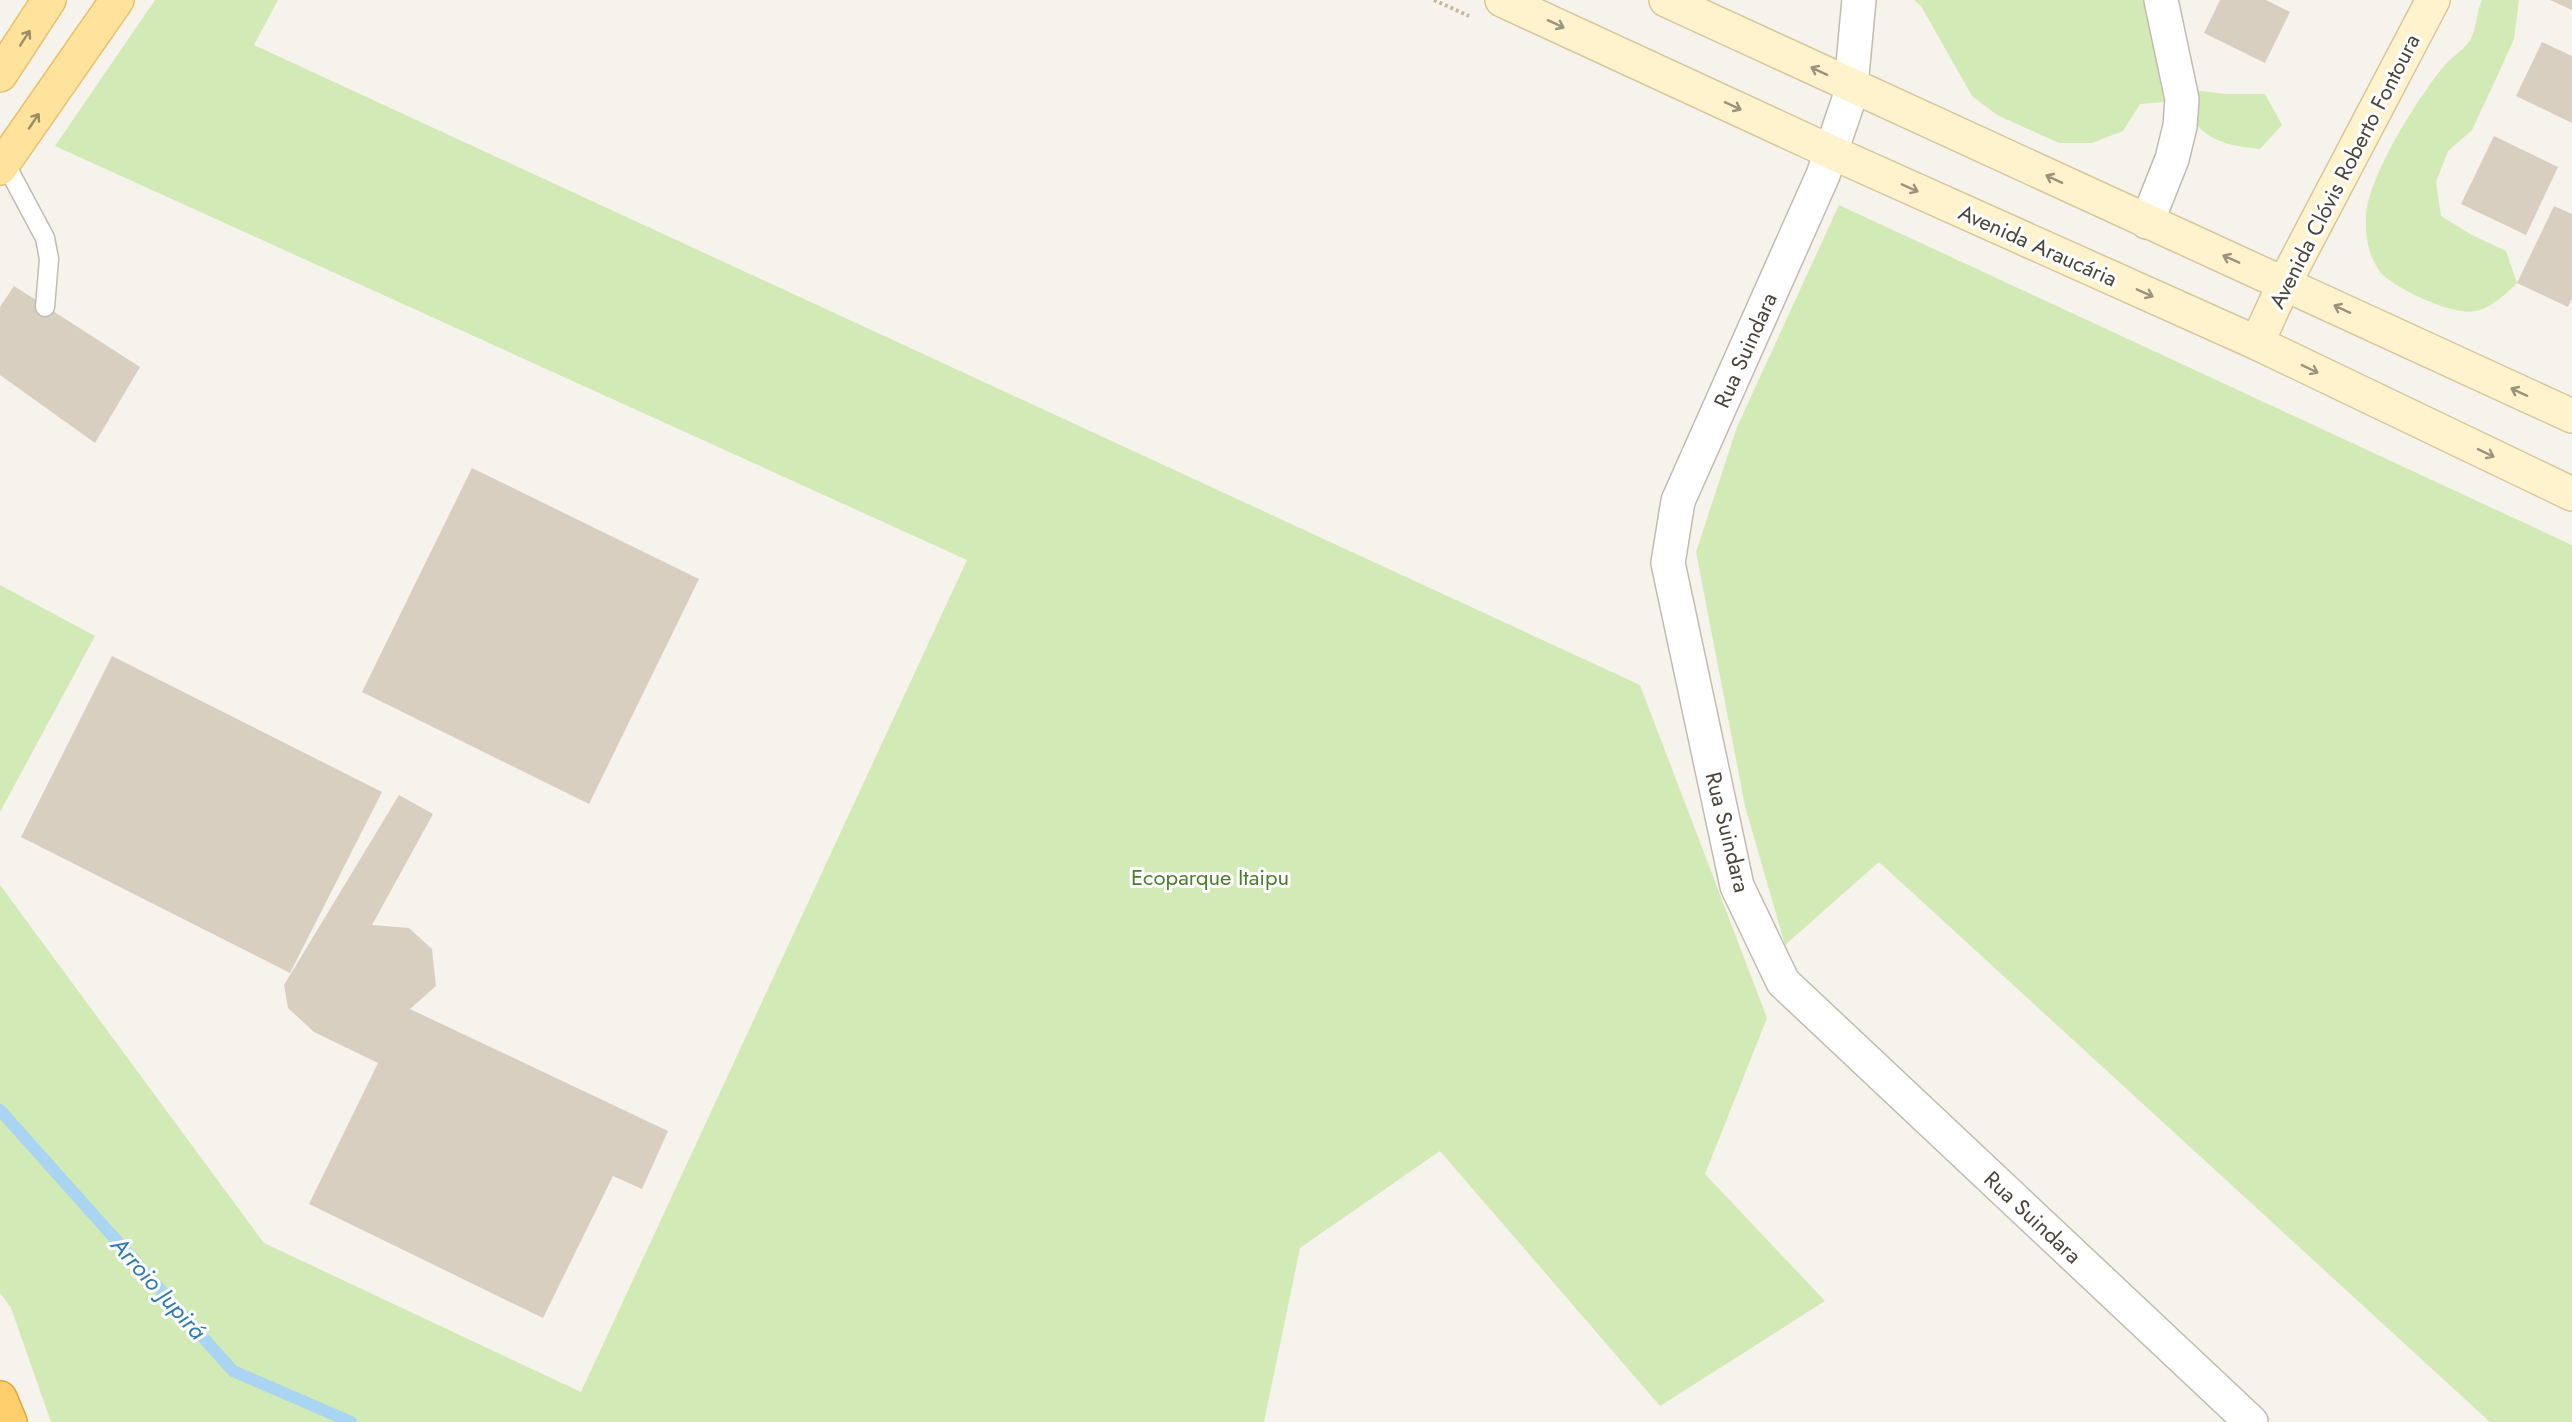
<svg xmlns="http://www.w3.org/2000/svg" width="2572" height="1422" viewBox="0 0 2572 1422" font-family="Jost,sans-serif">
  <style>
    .green { fill: #d2eab5 }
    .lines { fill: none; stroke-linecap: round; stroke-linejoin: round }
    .stream { stroke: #a9d4f2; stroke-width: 12 }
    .building { fill: #d8cfc1 }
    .lane-casing { stroke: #c2bbae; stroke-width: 21 }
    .street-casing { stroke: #c2bbae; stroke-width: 36 }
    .secondary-casing { stroke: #d6c79b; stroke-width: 36 }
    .primary-casing { stroke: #e6c16a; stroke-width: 36 }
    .highway-casing { stroke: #e0a43c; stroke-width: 36 }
    .path { stroke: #c4b79f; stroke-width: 4; stroke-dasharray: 3 3; stroke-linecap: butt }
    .lane { stroke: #fff; stroke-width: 18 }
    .street { stroke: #fff; stroke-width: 33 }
    .secondary { stroke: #fff3cd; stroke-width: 33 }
    .primary { stroke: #ffe39c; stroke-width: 33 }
    .highway { stroke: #ffcf6e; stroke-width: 33 }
    .oneway { stroke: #9c937c }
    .oneway2 { stroke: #9c8c66 }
    .labels { text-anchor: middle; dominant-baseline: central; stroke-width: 6; stroke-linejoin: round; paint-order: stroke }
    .street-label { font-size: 22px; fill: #4b4439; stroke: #fff }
    .park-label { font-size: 22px; fill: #4a7f2a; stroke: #fff }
    .water-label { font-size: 24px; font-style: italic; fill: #2e7ab2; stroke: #fff }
  </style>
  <rect width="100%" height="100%" fill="#f6f3ec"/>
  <g class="green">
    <polygon points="155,0 278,0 254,45 1640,685 1767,1018 1705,1174 1825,1301 1660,1406 1440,1151 1300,1248 1264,1422 51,1422 11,1308 0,1293 0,885 264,1243 581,1392 967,560 55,146"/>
    <path d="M1914,0H2144L2152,7L2193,90L2226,94H2265L2282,125L2260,149C2212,144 2205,137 2176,101L2140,104L2123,131L2092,143H2059L1997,115L1972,96L1921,6Z"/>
    <path d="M2482,0H2519L2514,39L2500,70L2472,130L2448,151L2436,182L2441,216L2472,235L2506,251L2517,283C2507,293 2491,308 2476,311C2454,316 2401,291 2384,276C2369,261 2365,237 2366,217C2367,178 2420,94 2445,65C2452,57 2462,51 2468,43C2477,33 2476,12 2482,0Z"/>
    <polygon points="1839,205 2572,545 2572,1422 2490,1422 1879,862 1785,945 1745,806 1696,552 1737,427"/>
    <polygon points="0,585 95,636 0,812"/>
  </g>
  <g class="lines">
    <polyline class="stream" points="0,1110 233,1371 351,1422"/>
  </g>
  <g class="building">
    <polygon points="2220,0 2266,0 2290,12 2265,63 2204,33"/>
    <polygon points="2550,0 2572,0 2572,10"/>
    <polygon points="2542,42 2572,56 2572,123 2516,96"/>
    <polygon points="2494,136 2558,167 2526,235 2461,204"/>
    <polygon points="2554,206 2572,214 2572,299 2568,307 2517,283"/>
    <polygon points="14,286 140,367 95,443 0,375 0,307"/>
    <polygon points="472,468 699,579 589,804 362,692"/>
    <polygon points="112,656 382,792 290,973 21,837"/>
    <polygon points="399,795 433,814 372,925 409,928 432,949 436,986 410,1009 668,1131 642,1189 613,1176 543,1318 309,1204 378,1063 314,1032 288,1008 284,985"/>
  </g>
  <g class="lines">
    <g class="lane-casing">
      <polyline id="lane" points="5,163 45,238 49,259 45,307"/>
    </g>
    <g class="street-casing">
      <g id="street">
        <polyline points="1859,0 1850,96 1823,175 1678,501 1668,563 1737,886 1783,982 2251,1422"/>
        <polyline points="2147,222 2172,159 2180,126 2182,99 2161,0"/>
      </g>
    </g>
    <g class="secondary-casing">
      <g id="secondary">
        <polyline points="1502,0 1831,152 2257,343 2572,494"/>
        <path d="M1666,0C1968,139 2271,276 2572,416"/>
        <polyline points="2257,343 2285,282 2433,0"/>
      </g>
    </g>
    <g class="primary-casing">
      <g id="primary">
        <polyline points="0,75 49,0"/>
        <polyline points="0,168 117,0"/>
      </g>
    </g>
    <g class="highway-casing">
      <polyline id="highway" points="0,1398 10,1422"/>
    </g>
    <polyline class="path" points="1434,0 1469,16"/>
    <use href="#lane" class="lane"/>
    <use href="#street" class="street"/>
    <use href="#secondary" class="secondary"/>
    <use href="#primary" class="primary"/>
    <use href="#highway" class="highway"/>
  </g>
  <defs><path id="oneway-shaft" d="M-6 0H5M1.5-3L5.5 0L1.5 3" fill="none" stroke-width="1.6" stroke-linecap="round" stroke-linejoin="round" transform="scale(1.5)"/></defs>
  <g class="oneway">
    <use href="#oneway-shaft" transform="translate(1556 24) rotate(25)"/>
    <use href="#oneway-shaft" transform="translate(1819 71) rotate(-155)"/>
    <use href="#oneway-shaft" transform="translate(1733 106) rotate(25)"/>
    <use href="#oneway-shaft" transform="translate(2054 179) rotate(-155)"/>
    <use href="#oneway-shaft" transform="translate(1910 188) rotate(24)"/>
    <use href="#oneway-shaft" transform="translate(2231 259) rotate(-156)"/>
    <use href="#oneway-shaft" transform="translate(2145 293) rotate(24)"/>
    <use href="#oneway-shaft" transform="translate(2342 309) rotate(-155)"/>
    <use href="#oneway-shaft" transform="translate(2310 369) rotate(26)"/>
    <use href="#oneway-shaft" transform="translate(2519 392) rotate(-155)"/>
    <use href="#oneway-shaft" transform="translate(2486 453) rotate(26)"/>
  </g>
  <g class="oneway2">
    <use href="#oneway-shaft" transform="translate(25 38) rotate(-57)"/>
    <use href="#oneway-shaft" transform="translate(34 121) rotate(-56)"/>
  </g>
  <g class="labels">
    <g class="street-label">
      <text transform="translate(2344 171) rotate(-63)">Avenida Clóvis Roberto Fontoura</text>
      <text transform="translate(2038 245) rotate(24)">Avenida Araucária</text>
      <text transform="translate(1745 350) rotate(-66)">Rua Suindara</text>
      <text transform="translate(1728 832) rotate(76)">Rua Suindara</text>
      <text transform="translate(2033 1217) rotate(43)">Rua Suindara</text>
    </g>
    <g class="park-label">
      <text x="1210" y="877">Ecoparque Itaipu</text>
    </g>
    <g class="water-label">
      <text transform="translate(159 1288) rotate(48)">Arroio Jupirá</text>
    </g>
  </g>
</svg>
